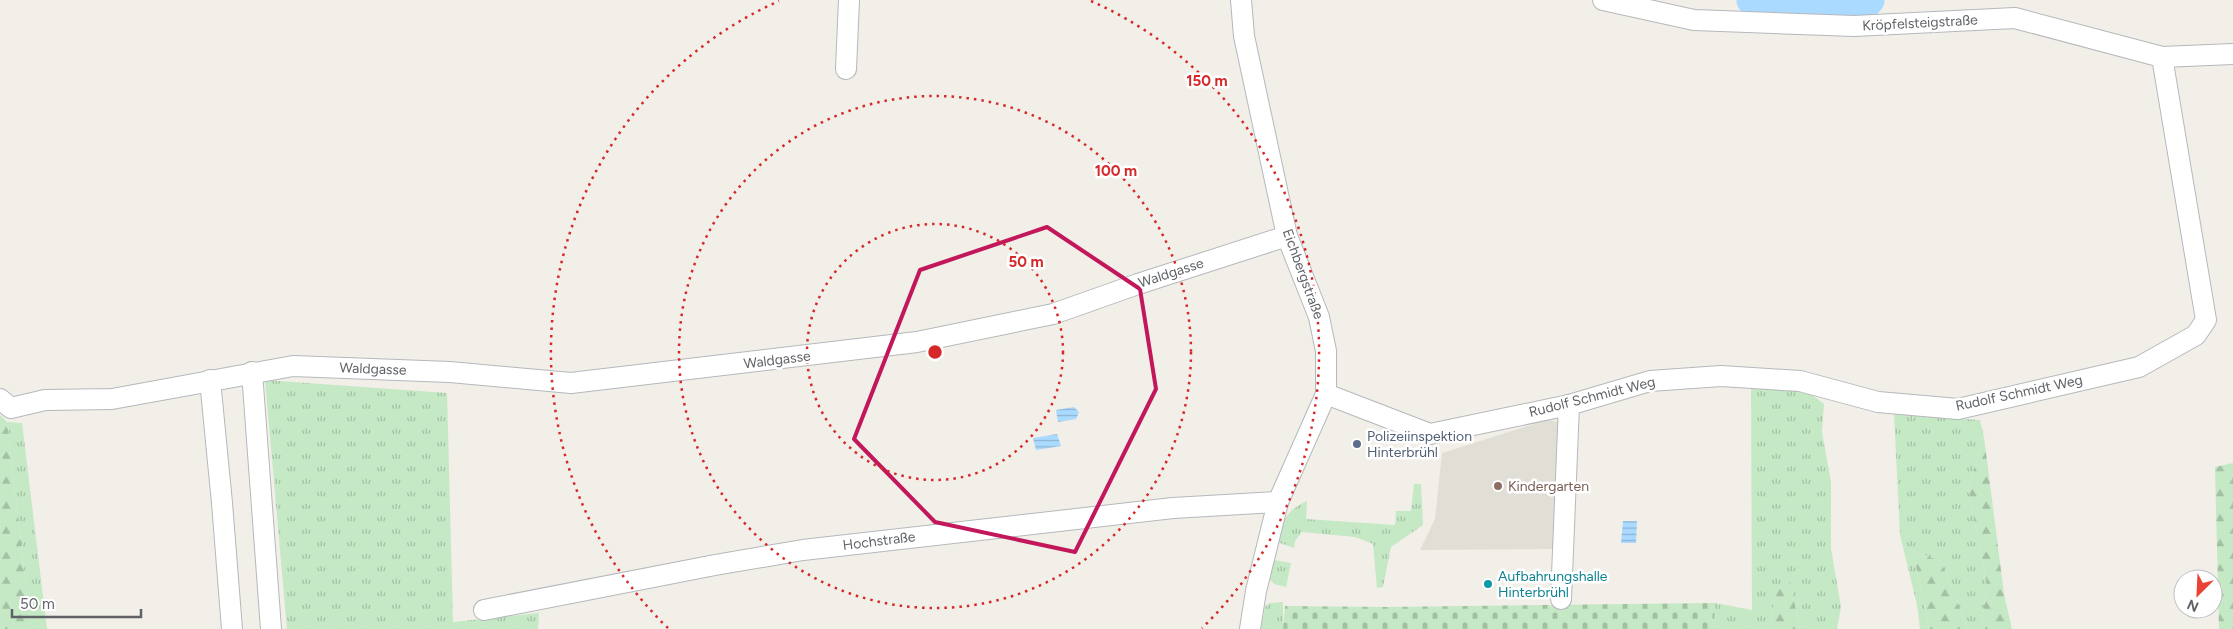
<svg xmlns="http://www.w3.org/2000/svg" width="2233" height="629" viewBox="0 0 2233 629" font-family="Figtree,sans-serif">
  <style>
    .education { fill: #e1ded6 }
    .grass { fill: url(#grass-tufts) }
    .forest { fill: url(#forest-firs) }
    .cemetery { fill: url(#cemetery-stones) }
    .water { fill: url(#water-rules) }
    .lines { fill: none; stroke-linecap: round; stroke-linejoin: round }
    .river { stroke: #aadaff; stroke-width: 31 }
    .street-casing { stroke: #b5b8bc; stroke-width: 22 }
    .street { stroke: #fff; stroke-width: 20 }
    .marked { fill: none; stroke: #c2185b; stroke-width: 4; stroke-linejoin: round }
    .ring { fill: none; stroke: #d62828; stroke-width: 2.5; stroke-dasharray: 2.5 5 }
    .service-dot { fill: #5c6f8a; stroke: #fff; stroke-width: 2 }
    .education-dot { fill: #8d6e63; stroke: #fff; stroke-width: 2 }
    .culture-dot { fill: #0f9aa8; stroke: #fff; stroke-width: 2 }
    .labels { text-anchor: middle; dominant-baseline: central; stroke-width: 5; stroke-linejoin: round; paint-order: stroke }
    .street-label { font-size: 14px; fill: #5f6368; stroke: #fff }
    .service-label { font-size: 14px; fill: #4e5e75; stroke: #fff; text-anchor: start }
    .education-label { font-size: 14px; fill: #785e54; stroke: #fff; text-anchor: start }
    .culture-label { font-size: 14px; fill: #0d838f; stroke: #fff; text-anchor: start }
    .centre { fill: #d62828; stroke: #fff; stroke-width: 2.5 }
    .ring-label { font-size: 15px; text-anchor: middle; font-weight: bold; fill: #d62828; stroke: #fff; stroke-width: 5; stroke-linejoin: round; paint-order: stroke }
  </style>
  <defs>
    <pattern id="grass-tufts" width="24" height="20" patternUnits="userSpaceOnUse" patternTransform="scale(1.25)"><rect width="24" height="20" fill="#c5e8c5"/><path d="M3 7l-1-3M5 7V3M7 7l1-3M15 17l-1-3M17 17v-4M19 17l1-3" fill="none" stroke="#a3c0a4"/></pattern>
    <pattern id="forest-firs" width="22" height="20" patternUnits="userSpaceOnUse" patternTransform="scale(1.25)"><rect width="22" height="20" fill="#c5e8c5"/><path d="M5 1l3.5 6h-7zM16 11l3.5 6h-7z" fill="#a3c0a4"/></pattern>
    <pattern id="cemetery-stones" width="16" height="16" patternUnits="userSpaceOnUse" patternTransform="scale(1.25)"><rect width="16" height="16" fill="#c5e8c5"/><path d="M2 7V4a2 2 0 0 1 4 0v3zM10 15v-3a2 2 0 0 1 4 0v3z" fill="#a3c0a4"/></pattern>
    <pattern id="water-rules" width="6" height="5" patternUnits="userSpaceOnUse" patternTransform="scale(1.25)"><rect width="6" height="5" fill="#aadaff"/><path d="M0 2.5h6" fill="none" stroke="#8eb4d2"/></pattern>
  </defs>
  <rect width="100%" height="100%" fill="#f1efe8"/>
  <polygon class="education" points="1547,420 1559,422 1557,549 1420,550 1435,519 1442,453"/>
  <g class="grass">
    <polygon points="265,380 447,393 453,622 539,613 538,629 287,629"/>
    <polygon points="1751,385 1807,391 1824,404 1822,432 1831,482 1831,549 1841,607 1837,629 1800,629 1790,582 1777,589 1769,629 1714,629 1715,603 1752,610"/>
    <polygon points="1894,414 1980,420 1984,437 1968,488 1987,583 1981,629 1968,629 1941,561 1913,551 1929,629 1920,629 1917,605 1900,535"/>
    <polygon points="7,422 22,423 47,629 31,629"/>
    <path d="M1414,484H1421L1423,525L1391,547L1383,587L1377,588L1373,544L1355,537L1302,532L1295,541L1294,548L1277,542C1285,519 1284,512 1307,501L1306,519L1395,525L1396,511H1411Z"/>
    <polygon points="1274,560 1291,563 1286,587 1274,584 1268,577 1270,562"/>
    <polygon points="1283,602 1283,629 1261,629 1265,607 1269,603"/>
  </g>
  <g class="forest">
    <polygon points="0,415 7,422 31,629 0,629"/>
    <polygon points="1984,437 2004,594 2012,629 1981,629 1987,583 1968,488"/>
    <polygon points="2233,463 2233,629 2219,629 2215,467"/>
    <polygon points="1913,551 1941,561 1968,629 1929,629"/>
    <polygon points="1790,581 1800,629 1769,629 1777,589"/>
  </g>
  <polygon class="cemetery" points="1715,603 1714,629 1283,629 1285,606 1387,607"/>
  <g class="water">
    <polygon points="1074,407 1079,412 1076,419 1058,422 1056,410"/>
    <polygon points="1057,434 1061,446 1036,450 1033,438"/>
    <polygon points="1623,521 1637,521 1636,543 1621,543"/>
  </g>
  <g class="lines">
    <polyline class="river" points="1752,0 1857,11 1869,0"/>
    <g class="street-casing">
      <g id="street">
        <polyline points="1241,0 1244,36 1287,236 1319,317 1326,351 1326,394 1278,502 1256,591 1250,629"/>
        <polyline points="1603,0 1694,20 1854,26 2015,18 2162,57 2233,54"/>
        <polyline points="846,69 849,0"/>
        <polyline points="252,372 271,629"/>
        <polyline points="210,380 222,503 232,629"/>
        <polyline points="1326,394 1430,434 1569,405 1650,381 1721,376 1800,381 1878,402 1958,409 2139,367 2196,335 2206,320 2162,57"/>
        <polyline points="0,399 11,408 45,400 112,399 293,366 450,372 571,383 917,342 1053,314 1138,284 1287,236"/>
        <polyline points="1561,599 1569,405"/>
        <polyline points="484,610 715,565 803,550 1173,508 1278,502"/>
      </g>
    </g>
    <use href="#street" class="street"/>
  </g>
  <path class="marked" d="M1047,227L1140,289L1156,389L1075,552L935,522L854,439L920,270Z"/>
  <g class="ring">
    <circle cx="935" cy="352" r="128"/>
    <circle cx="935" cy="352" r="256"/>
    <path d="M668 628A384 384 0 0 1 779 1M1091 1A384 384 0 0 1 1202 628"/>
  </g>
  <circle class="service-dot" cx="1357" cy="444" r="5"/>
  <circle class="education-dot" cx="1498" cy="486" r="5"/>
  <circle class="culture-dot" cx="1488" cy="584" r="5"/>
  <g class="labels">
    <g class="street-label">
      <text transform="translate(1920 23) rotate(-3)">Kröpfelsteigstraße</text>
      <text transform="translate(1171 273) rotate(-18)">Waldgasse</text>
      <text transform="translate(1303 274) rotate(70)">Eichbergstraße</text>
      <text transform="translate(777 360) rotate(-7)">Waldgasse</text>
      <text transform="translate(373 369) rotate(2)">Waldgasse</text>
      <text transform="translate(2019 393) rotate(-12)">Rudolf Schmidt Weg</text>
      <text transform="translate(1592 397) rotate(-14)">Rudolf Schmidt Weg</text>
      <text transform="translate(879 541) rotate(-7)">Hochstraße</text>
    </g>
    <g class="service-label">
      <text x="1367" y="436">Polizeiinspektion<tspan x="1367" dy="16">Hinterbrühl</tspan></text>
    </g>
    <g class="education-label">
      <text x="1508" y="486">Kindergarten</text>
    </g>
    <g class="culture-label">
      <text x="1498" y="576">Aufbahrungshalle<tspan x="1498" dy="16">Hinterbrühl</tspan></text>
    </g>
  </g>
  <circle cx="935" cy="352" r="8" class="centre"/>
  <g class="ring-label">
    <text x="1207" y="86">150 m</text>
    <text x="1116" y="176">100 m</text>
    <text x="1026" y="267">50 m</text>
  </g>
  <g transform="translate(2198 594) rotate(204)"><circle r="24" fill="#ffffff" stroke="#bfc1c3"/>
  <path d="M0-4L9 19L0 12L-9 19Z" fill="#ea4335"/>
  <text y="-8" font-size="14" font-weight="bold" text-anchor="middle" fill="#5f6368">N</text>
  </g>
  <path d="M12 609v8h129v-8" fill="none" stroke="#5f6368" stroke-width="2.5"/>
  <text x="20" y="609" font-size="15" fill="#5f6368" stroke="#ffffff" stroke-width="4" paint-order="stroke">50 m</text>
</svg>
